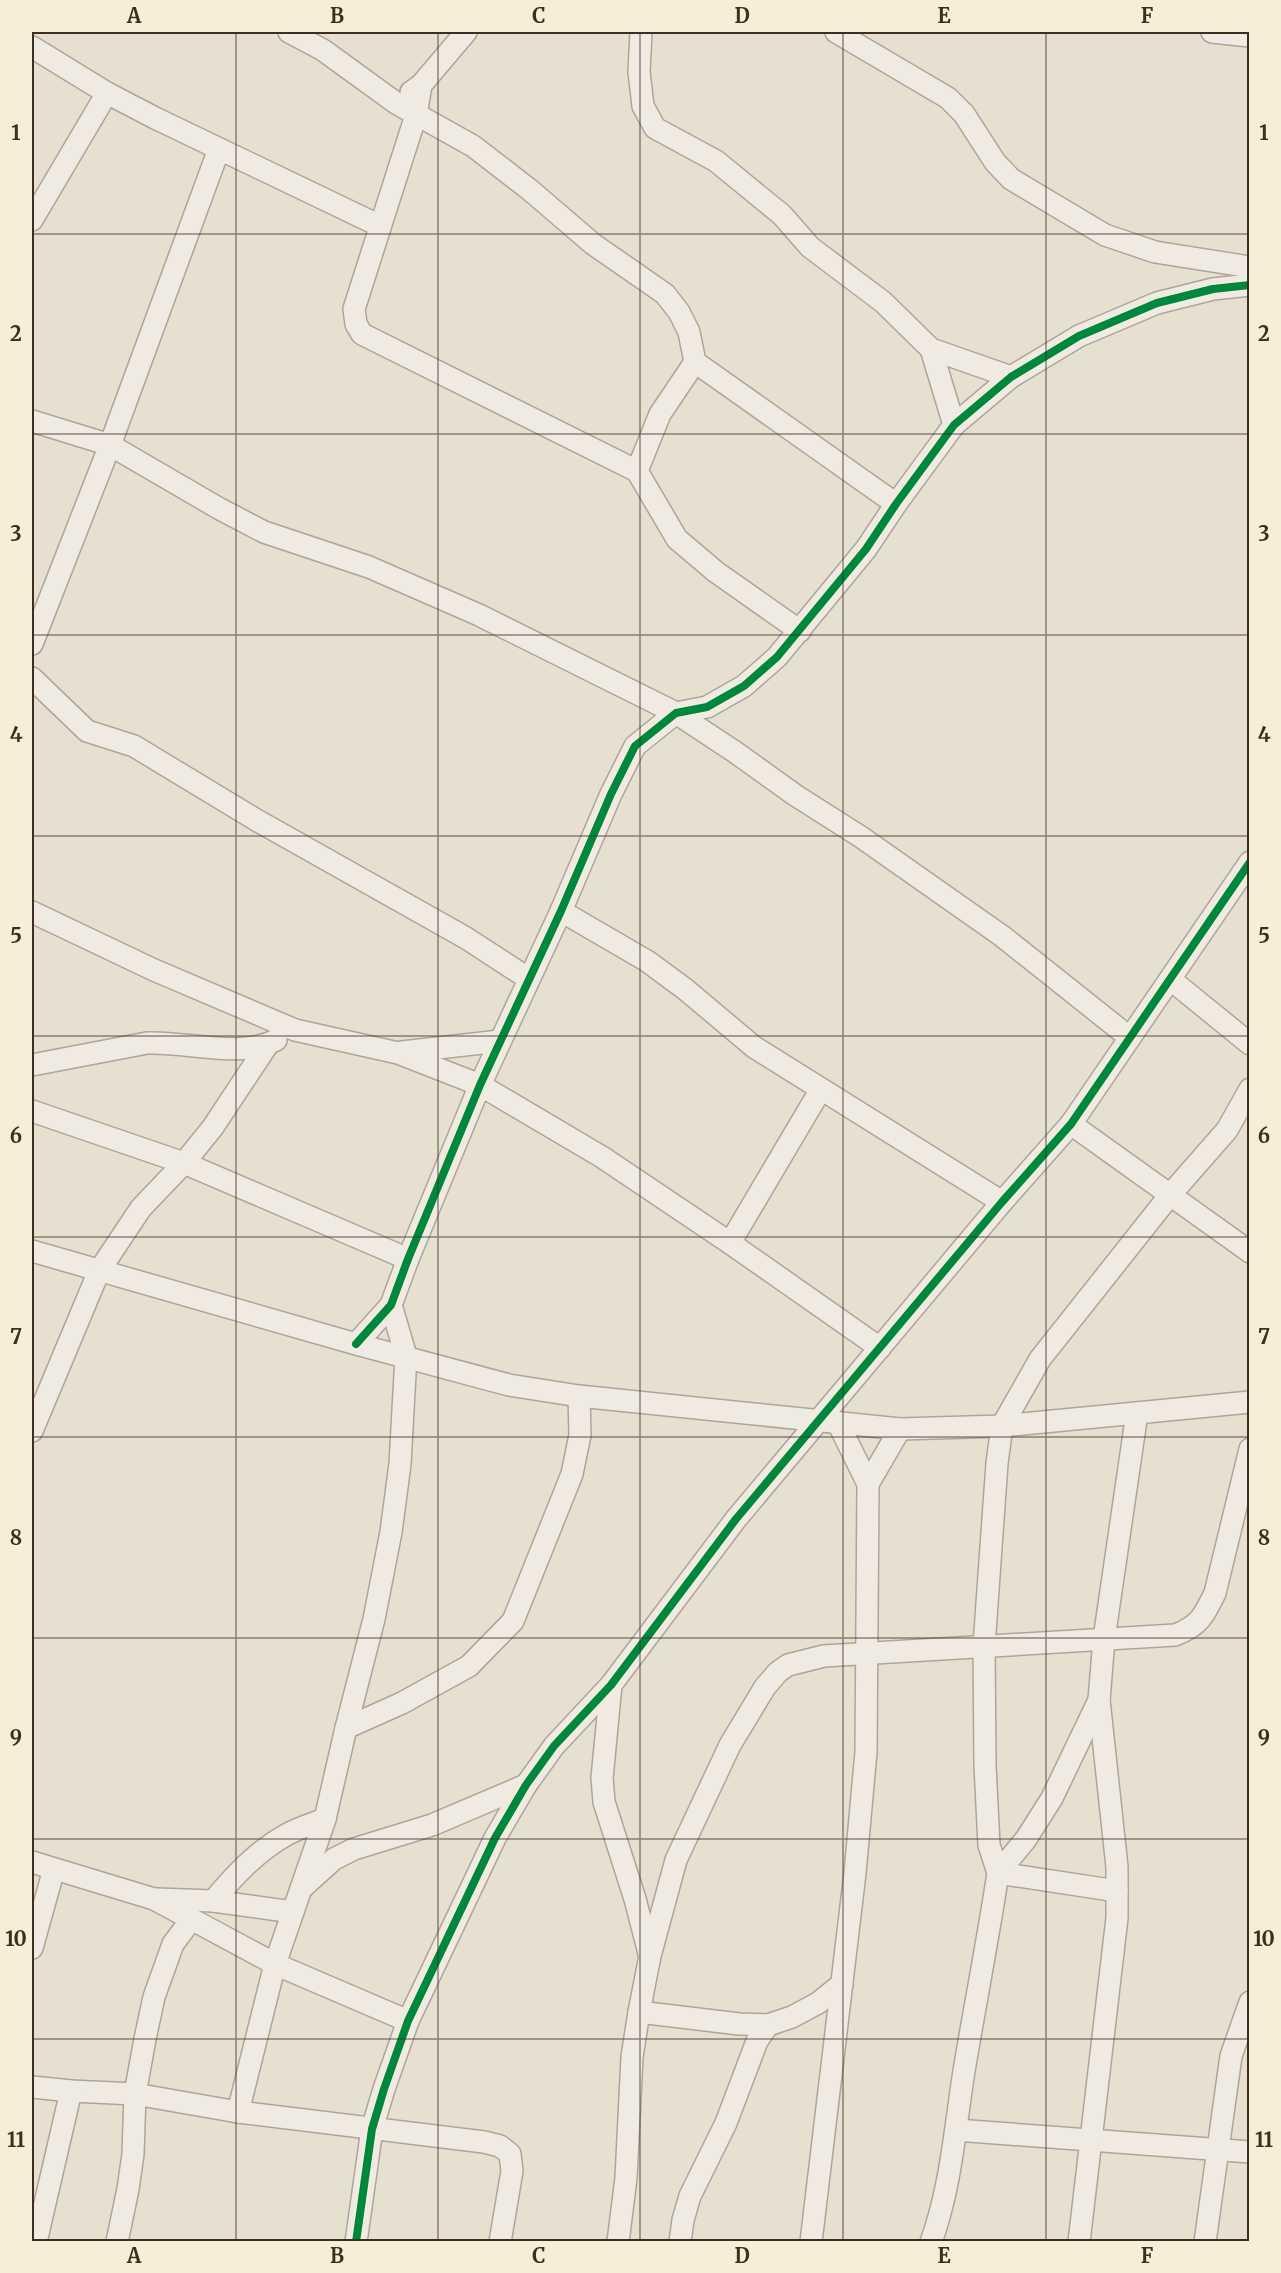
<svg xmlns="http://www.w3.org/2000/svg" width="1281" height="2273" viewBox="0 0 1281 2273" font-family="Merriweather,serif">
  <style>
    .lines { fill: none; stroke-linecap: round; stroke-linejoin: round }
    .minor-casing { stroke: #ada599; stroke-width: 24 }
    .minor { stroke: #efebe3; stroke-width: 21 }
    .cycleway-casing { stroke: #f7eed8; stroke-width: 11 }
    .cycleway { stroke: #00873e; stroke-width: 8 }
    .grid { fill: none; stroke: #3d2e20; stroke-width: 1.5; stroke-opacity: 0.55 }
    .neatline { fill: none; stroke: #3d2e20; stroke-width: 2 }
    .grid-label { font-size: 20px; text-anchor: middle; font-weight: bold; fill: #3d2e20 }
  </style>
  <rect width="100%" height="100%" fill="#e7e0d1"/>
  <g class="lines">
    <g class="minor-casing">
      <g id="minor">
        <polyline points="289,32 323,50 396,103 473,146 530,190 593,244 665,294 679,312 689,332 695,362 896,504"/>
        <polyline points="641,32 639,72 643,106 655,128 716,161 782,215 810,247 883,302 931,349 1011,377"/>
        <polyline points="836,32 948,98 964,114 995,162 1011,179 1105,235 1155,252 1250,267"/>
        <polyline points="1212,32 1250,36"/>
        <polyline points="32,47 107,93 155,118 380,226"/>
        <polyline points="421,85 416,115 354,309 356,324 362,334 637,471"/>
        <polyline points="411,92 421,85 466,32"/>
        <polyline points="32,220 107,93"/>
        <polyline points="931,349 954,425"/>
        <polyline points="695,362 660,414 637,471 677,539 716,572 800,631"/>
        <polyline points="32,421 110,445 220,509 264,532 369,567 479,615 676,713 735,752 795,795 861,837 1002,936 1129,1037"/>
        <polyline points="32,644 110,445 219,149"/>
        <polyline points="32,678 87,731 134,746 258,821 466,938 529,979"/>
        <polyline points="561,911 647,961 685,989 754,1047 1002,1202"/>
        <polyline points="32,912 154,970 295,1030 398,1053 480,1085 602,1157 730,1243 880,1348"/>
        <polyline points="1170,979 1250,1044"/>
        <polyline points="402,1052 500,1041"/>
        <path d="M32,1065L147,1043C187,1041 239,1059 276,1040"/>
        <polyline points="32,1111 184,1163 408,1259"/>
        <polyline points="1071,1124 1250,1252"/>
        <polyline points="730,1243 821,1089"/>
        <polyline points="32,1251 356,1344 509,1385 579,1396 900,1429 1002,1426 1250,1402"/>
        <polyline points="356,1344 391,1305 408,1259 480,1085 561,911 611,794 635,746 676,713 707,707 744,686 777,657 866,549 896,504 954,425 1011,377 1079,336 1157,303 1213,289 1250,285"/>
        <polyline points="32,1431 99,1271 141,1208 184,1163 213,1127 268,1044"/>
        <polyline points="868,1484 900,1429"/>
        <polyline points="611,1685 602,1778 604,1802 635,1899 649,1953"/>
        <polyline points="346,1728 402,1703 469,1666 513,1621 572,1474 580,1435 579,1396"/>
        <polyline points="32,1862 154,1899 275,1964 408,2021"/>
        <polyline points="998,1873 1026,1839 1052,1798 1099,1700"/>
        <polyline points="998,1873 1117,1891"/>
        <polyline points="303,1887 334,1859 354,1849 432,1825 526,1785"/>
        <polyline points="157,1899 213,1901 293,1912"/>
        <path d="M213,1901C234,1876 257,1851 286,1835C298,1828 312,1824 325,1819"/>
        <polyline points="32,1948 54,1869"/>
        <polyline points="639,2012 739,2024 768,2025 792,2017 818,2003 842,1984"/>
        <polyline points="32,2087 71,2091 135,2094 238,2112 484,2142 500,2146 510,2154 512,2171 500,2242"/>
        <polyline points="238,2112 275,1964 325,1819 346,1728 374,1619 391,1532 400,1464 406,1356 391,1305"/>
        <polyline points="956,2130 1250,2152"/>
        <polyline points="36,2242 71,2091"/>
        <polyline points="117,2242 128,2189 133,2154 135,2094 145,2039 154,1997 173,1944 191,1920"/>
        <polyline points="356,2242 372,2129 384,2089 408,2021 495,1838 526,1785 554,1746 611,1685 736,1519 1002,1202 1071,1124 1250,862"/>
        <path d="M618,2242L626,2178L632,2057L639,2012L650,1956L676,1860L730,1745L765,1687L778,1672L788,1665L824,1656L1175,1635C1199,1626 1204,1616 1215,1593L1250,1449"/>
        <polyline points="680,2242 683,2220 690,2196 726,2123 757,2041 768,2025"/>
        <polyline points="811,2242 855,1873 866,1752 868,1484 838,1423"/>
        <path d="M931,2242C951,2187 955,2128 964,2071C975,2005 988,1939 998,1873L989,1845L985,1765L984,1646L997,1463L1002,1426L1040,1359L1170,1195L1227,1130L1250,1089"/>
        <polyline points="1079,2242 1117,1918 1117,1867 1099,1700 1104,1639 1137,1413"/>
        <polyline points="1205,2242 1231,2056 1250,2002"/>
      </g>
    </g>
    <use href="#minor" class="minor"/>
    <g class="cycleway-casing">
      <g id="cycleway">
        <polyline points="356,1344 391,1305 408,1259 480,1085 561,911 611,794 635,746 676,713 707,707 744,686 777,657 866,549 896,504 954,425 1011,377 1079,336 1157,303 1213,289 1250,285"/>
        <polyline points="356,2242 372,2129 384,2089 408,2021 495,1838 526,1785 554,1746 611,1685 736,1519 1002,1202 1071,1124 1250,862"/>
      </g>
    </g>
    <use href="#cycleway" class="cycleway"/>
  </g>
  <path class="grid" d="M236,32V2242M438,32V2242M640,32V2242M843,32V2242M1046,32V2242M32,234H1250M32,434H1250M32,635H1250M32,836H1250M32,1036H1250M32,1237H1250M32,1437H1250M32,1638H1250M32,1839H1250M32,2039H1250"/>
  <rect width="1281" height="2273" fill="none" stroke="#f7eed8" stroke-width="66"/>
  <rect x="33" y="33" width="1215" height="2207" class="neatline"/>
  <g class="grid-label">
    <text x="134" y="23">A</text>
    <text x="337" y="23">B</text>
    <text x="539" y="23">C</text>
    <text x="742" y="23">D</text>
    <text x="944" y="23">E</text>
    <text x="1147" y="23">F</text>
    <text x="16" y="140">1</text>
    <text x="1264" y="140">1</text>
    <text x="16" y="341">2</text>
    <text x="1264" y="341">2</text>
    <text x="16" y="541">3</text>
    <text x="1264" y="541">3</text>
    <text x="16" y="742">4</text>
    <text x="1264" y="742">4</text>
    <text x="16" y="943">5</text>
    <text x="1264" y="943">5</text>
    <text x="16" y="1143">6</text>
    <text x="1264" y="1143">6</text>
    <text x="16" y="1344">7</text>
    <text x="1264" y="1344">7</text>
    <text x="16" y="1545">8</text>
    <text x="1264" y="1545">8</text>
    <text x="16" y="1745">9</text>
    <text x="1264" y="1745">9</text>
    <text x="16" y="1946">10</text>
    <text x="1264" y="1946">10</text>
    <text x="16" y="2147">11</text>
    <text x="1264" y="2147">11</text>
    <text x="134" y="2263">A</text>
    <text x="337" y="2263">B</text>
    <text x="539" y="2263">C</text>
    <text x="742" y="2263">D</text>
    <text x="944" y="2263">E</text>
    <text x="1147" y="2263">F</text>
  </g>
</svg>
